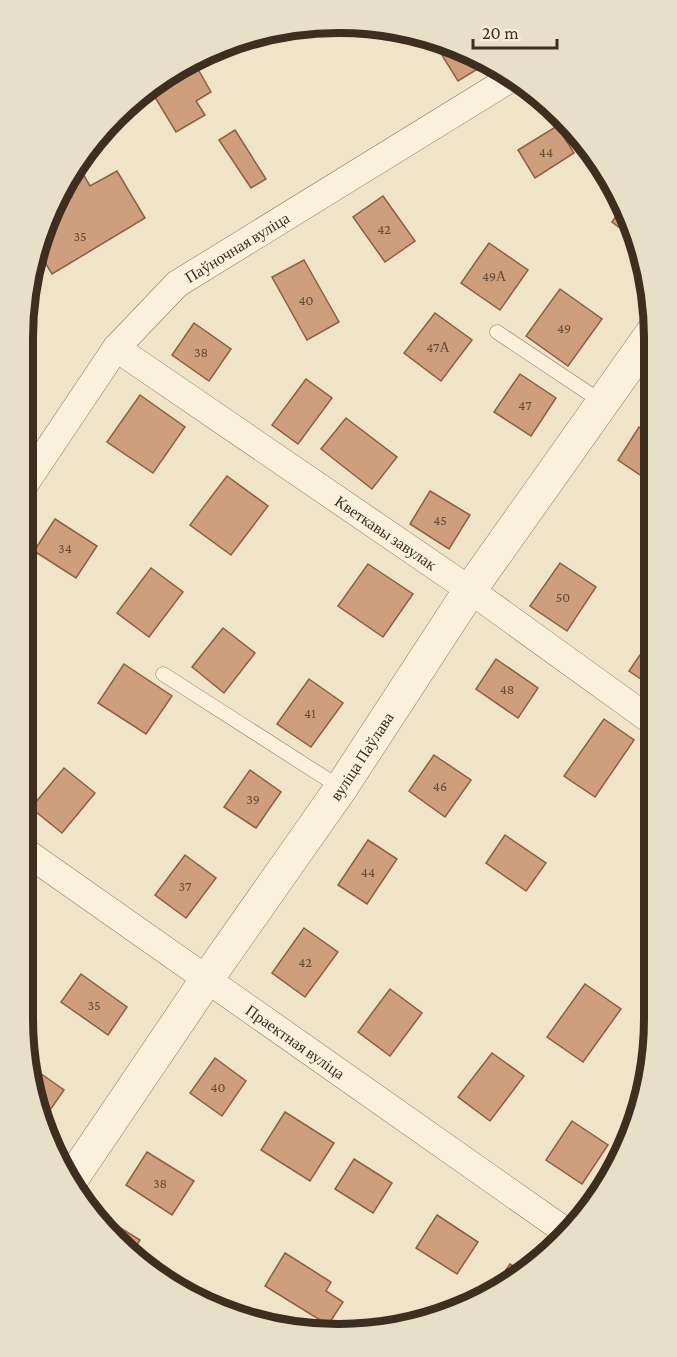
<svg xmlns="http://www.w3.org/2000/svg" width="677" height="1357" viewBox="0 0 677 1357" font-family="'Crimson Pro',serif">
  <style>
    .building { fill: #cf9f7d; stroke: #8d5f41; stroke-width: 1.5 }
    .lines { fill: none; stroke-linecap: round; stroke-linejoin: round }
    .service-casing { stroke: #8d765c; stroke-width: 15 }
    .minor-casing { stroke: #8d765c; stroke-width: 28 }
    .tertiary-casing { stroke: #8d765c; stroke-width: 34 }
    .service { stroke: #faf1dc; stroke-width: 14 }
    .minor { stroke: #faf1dc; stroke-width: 27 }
    .tertiary { stroke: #faf1dc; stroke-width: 33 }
    .labels { text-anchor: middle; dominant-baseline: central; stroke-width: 4.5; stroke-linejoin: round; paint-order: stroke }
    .number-label { font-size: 14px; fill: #624a37 }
    .street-label { font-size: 16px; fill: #3d2e20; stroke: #f7eed8 }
    .rim { fill: none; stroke: #3d2e20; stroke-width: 8 }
  </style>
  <rect width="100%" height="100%" fill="#f0e4c8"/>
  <g class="building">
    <polygon points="435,44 478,55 489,62 458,81"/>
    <polygon points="195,64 211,92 196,101 205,115 176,132 150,89"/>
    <polygon points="557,126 574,153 535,178 518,150"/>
    <polygon points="235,130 266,179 251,188 219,140"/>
    <polygon points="79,167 90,186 117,171 145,218 52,274 40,254 52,208 72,197 65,186"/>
    <polygon points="383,196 415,241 385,262 353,217"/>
    <polygon points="623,206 631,218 636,240 612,222"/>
    <polygon points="489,243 528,270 500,310 461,283"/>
    <polygon points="304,260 339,322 307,340 272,277"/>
    <polygon points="560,289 602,319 568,366 526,336"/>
    <polygon points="435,313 472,340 441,381 404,353"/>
    <polygon points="194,323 231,349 209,381 172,355"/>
    <polygon points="520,374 556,398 531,436 494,412"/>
    <polygon points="306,379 332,398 298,444 272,425"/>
    <polygon points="140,395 185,427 153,473 107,442"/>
    <polygon points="346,418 397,457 372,489 321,449"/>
    <polygon points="639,427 652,436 652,483 618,460"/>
    <polygon points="227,476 268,506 231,555 190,525"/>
    <polygon points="430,491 470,515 449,549 410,524"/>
    <polygon points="55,519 97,546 76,578 34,551"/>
    <polygon points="560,563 596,587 567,631 530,606"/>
    <polygon points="368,564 413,594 383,637 338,606"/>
    <polygon points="151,568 183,592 149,637 117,613"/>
    <polygon points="223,628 255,653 224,693 192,667"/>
    <polygon points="653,636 653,687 629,671"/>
    <polygon points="23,641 33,648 23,662"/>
    <polygon points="496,659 538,688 518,718 476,689"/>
    <polygon points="124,664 172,696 146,734 98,703"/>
    <polygon points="309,679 343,703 311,747 277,724"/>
    <polygon points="604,719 634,740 595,797 564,776"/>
    <polygon points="434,755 471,780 445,817 409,791"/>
    <polygon points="64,768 95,793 62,833 31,808"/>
    <polygon points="250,770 281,792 256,828 224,807"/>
    <polygon points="505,835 546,863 526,891 486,863"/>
    <polygon points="368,840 397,859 367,904 338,885"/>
    <polygon points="185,855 216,878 186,918 155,895"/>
    <polygon points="304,928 338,952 305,997 272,973"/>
    <polygon points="23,953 34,960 23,977"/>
    <polygon points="81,974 127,1007 108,1035 61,1002"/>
    <polygon points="585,984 621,1009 583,1062 547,1037"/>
    <polygon points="390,989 422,1013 390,1056 358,1032"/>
    <polygon points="492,1053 524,1076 490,1121 458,1097"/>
    <polygon points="215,1058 246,1081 222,1116 190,1093"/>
    <polygon points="30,1066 64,1090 41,1123 39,1120"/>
    <polygon points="285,1112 334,1143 310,1181 261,1150"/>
    <polygon points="572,1121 608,1145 582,1184 546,1160"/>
    <polygon points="147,1152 194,1181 172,1215 126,1185"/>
    <polygon points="354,1159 392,1183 373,1213 335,1189"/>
    <polygon points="437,1215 478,1242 457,1274 416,1248"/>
    <polygon points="106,1219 140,1240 132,1253 103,1225"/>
    <polygon points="285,1253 331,1282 326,1291 343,1302 328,1325 265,1286"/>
    <polygon points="510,1264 521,1271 489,1294"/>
  </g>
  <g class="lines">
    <g class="service-casing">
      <g id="service">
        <polyline points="497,332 602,402"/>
        <polyline points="163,674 341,788"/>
      </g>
    </g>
    <g class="minor-casing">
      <g id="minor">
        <path id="s1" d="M116,348L470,590L653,722"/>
        <path id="s2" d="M23,487L116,348L177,284L513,77"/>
        <path id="s3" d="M23,850L568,1233"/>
      </g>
    </g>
    <g class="tertiary-casing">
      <g id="tertiary">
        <path id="s4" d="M71,1180L207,979L341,788L470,590L652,333"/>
      </g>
    </g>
    <use href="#service" class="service"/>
    <use href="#minor" class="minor"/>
    <use href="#tertiary" class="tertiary"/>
  </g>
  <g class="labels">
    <g class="number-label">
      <text x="546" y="152">44</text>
      <text x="384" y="229">42</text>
      <text x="80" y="236">35</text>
      <text x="494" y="276">49А</text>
      <text x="306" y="300">40</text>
      <text x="564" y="328">49</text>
      <text x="438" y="347">47А</text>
      <text x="201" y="352">38</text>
      <text x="525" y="405">47</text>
      <text x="440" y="520">45</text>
      <text x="65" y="548">34</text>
      <text x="563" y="597">50</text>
      <text x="507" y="689">48</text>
      <text x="310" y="713">41</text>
      <text x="440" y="786">46</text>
      <text x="253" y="799">39</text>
      <text x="368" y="872">44</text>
      <text x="185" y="886">37</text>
      <text x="305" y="962">42</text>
      <text x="94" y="1005">35</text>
      <text x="218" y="1087">40</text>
      <text x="160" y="1183">38</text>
    </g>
    <g class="street-label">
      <text stroke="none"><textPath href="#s2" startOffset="326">Паўночная вуліца</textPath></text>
      <text stroke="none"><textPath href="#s1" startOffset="327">Кветкавы завулак</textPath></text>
      <text stroke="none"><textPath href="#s4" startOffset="514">вуліца Паўлава</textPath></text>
      <text stroke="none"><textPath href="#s3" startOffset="333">Праектная вуліца</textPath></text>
    </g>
  </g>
  <path d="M0 0H677V1357H0ZM338 33H339A305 305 0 0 1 644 338V1019A305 305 0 0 1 339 1324H338A305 305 0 0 1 33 1019V338A305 305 0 0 1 338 33Z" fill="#e8dfc9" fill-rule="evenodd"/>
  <path class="rim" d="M338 33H339A305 305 0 0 1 644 338V1019A305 305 0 0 1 339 1324H338A305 305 0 0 1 33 1019V338A305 305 0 0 1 338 33Z"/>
  <path d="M473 39v9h84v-9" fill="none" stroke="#3d2e20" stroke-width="3"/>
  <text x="482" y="39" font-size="18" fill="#3d2e20" stroke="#f7eed8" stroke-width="4.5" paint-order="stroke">20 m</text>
</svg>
